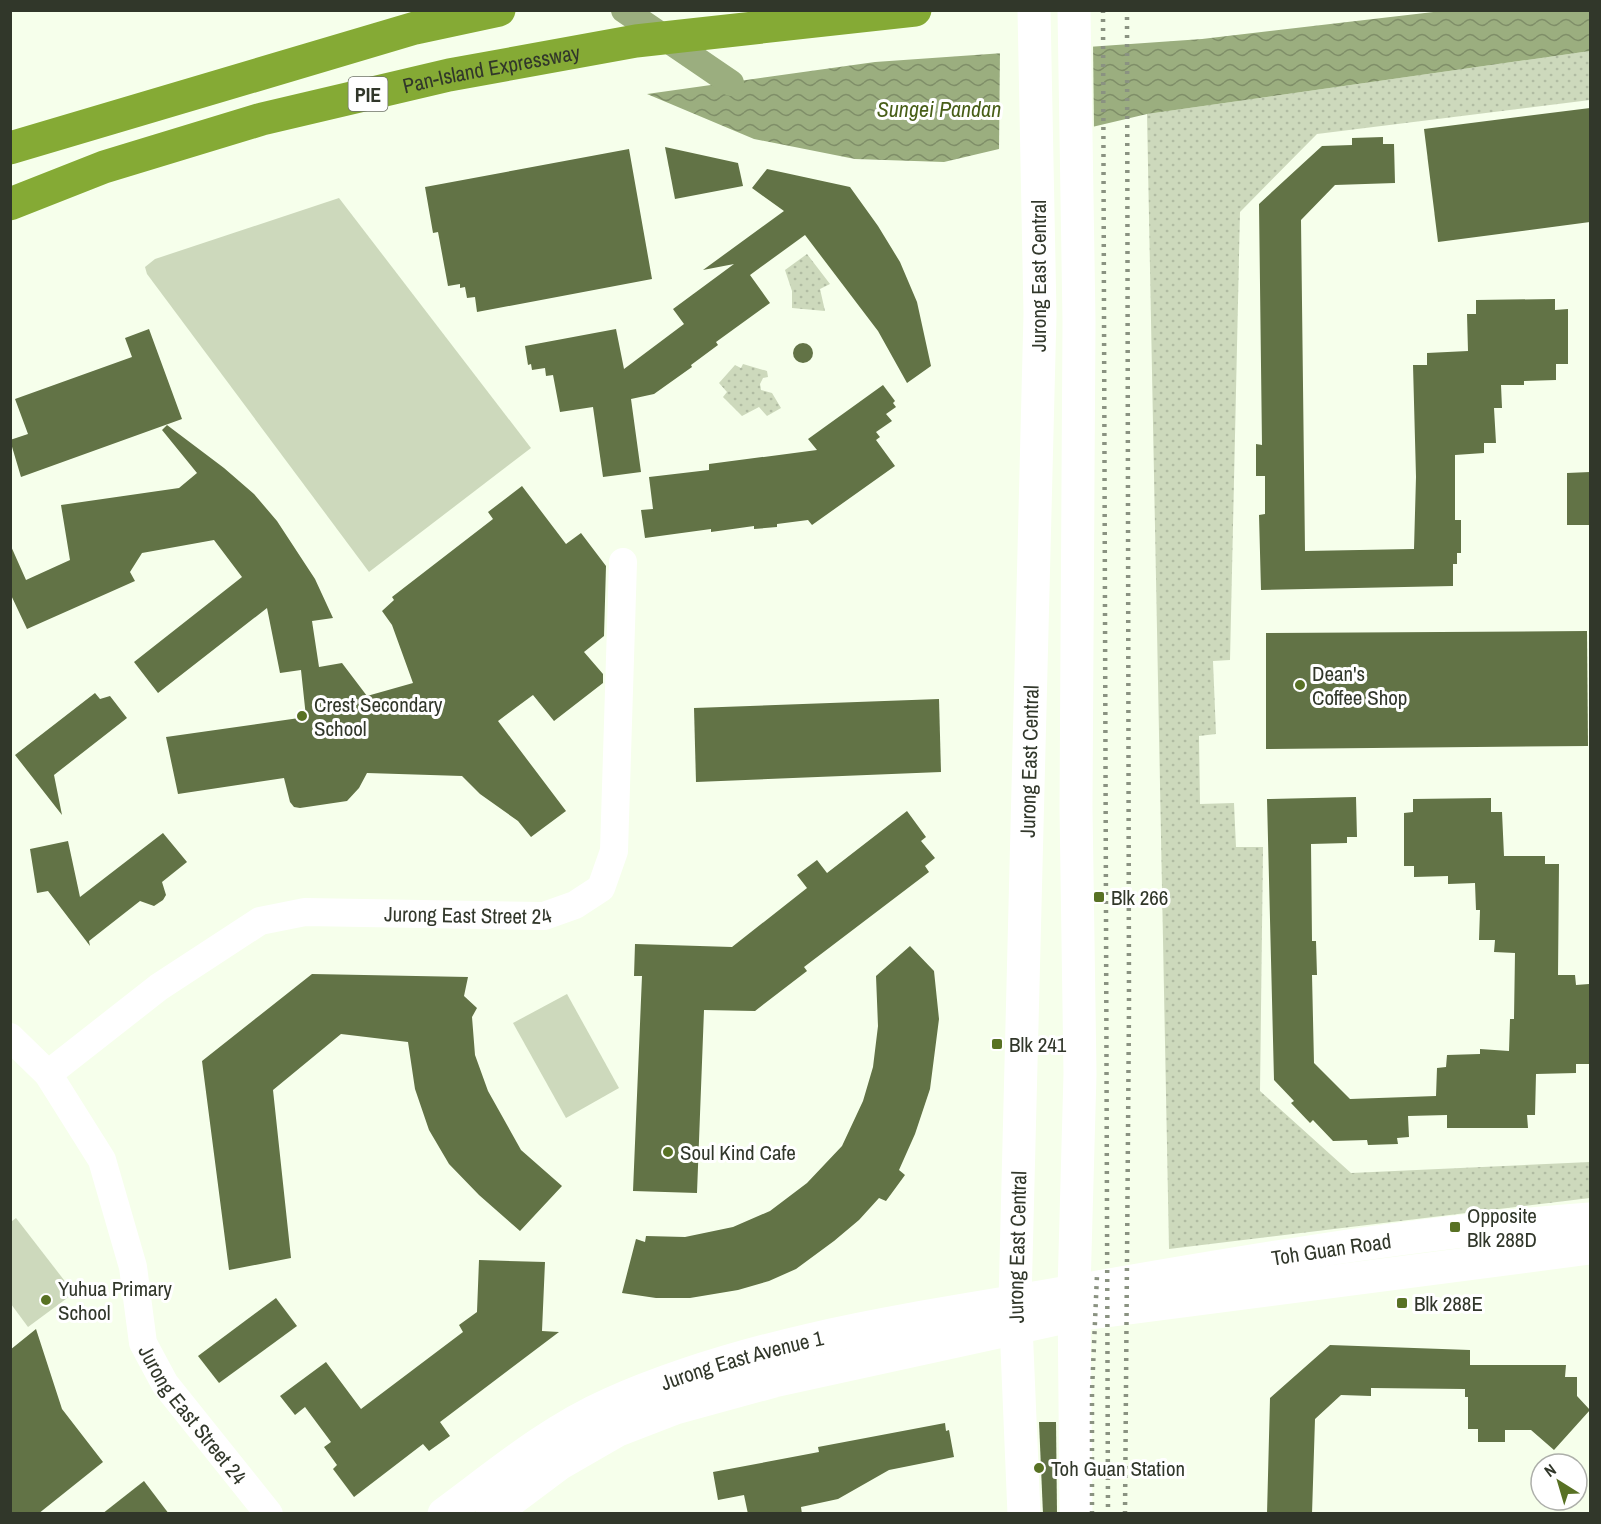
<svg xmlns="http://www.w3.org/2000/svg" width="1601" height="1524" viewBox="0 0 1601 1524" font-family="'Archivo Narrow',sans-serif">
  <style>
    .grass { fill: url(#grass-dots) }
    .garden { fill: #cdd9bc }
    .water { fill: url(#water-waves) }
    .pier { fill: #f6ffeb }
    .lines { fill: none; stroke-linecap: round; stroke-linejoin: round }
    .canal { stroke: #9bae7f; stroke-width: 26 }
    .building { fill: #627346 }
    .street { stroke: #fff; stroke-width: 28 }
    .secondary { stroke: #fff; stroke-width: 33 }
    .highway { stroke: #85aa35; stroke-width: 33 }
    .rail { stroke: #8a9281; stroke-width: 4.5; stroke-dasharray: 3 6; stroke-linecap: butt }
    .poi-dot { fill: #587124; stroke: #fff; stroke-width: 2 }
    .labels { text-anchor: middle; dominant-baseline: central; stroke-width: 6; stroke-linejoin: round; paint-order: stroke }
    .shield { fill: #fff; stroke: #6f736a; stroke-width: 1.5 }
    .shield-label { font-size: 20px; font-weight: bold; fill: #31372a }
    .street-label { font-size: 21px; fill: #31372a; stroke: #fff }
    .poi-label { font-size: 21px; fill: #31372a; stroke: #fff; text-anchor: start }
    .water-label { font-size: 22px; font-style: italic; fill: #495f19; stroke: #fff }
  </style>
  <defs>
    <pattern id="grass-dots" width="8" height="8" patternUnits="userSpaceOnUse" patternTransform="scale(1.5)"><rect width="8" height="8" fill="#cdd9bc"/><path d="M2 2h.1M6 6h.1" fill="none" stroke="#b0bba2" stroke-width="1.8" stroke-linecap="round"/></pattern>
    <pattern id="water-waves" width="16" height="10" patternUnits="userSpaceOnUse" patternTransform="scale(1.5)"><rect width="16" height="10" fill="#9bae7f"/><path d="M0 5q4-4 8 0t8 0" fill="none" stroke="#7f8e68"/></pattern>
  </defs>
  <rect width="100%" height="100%" fill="#f6ffeb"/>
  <g class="grass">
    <polygon points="1590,51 1590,100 1317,134 1240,212 1230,660 1213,661 1216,734 1199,736 1200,804 1234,803 1236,847 1263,847 1260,1091 1351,1173 1590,1162 1590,1198 1169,1249 1147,114"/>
    <polygon points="807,254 830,284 820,289 825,311 792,308 792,291 785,270"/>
    <polygon points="743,364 767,371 768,377 763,378 760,384 761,390 772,393 781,408 767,416 759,407 742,416 723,397 727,392 719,383 735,365 741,368"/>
  </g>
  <g class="garden">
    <polygon points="339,198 531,448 369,572 147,274 145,267 155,259"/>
    <polygon points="567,994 619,1088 566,1118 513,1023"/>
    <polygon points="16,1218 74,1293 28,1327 11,1304 11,1222"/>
  </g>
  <polygon class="water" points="1442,11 1590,11 1590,51 1147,114 944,162 855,159 754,139 647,94 875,62 1202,39"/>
  <polygon class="pier" points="1093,42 1094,129 999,152 1000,49"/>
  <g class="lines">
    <polyline class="canal" points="624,10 731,83"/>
  </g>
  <g class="building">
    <polygon points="1590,108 1590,222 1438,242 1424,129"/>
    <polygon points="1383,137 1383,144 1394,144 1395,183 1335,185 1301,220 1305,551 1414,549 1416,477 1413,365 1427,365 1427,353 1468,351 1467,314 1476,314 1476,300 1555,299 1555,310 1568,309 1568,364 1556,364 1556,380 1524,381 1524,385 1501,385 1502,408 1494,408 1496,443 1484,443 1484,453 1455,455 1455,520 1461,520 1461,553 1457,553 1457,564 1453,564 1453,586 1261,590 1259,515 1265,514 1265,476 1256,476 1256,444 1262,445 1259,204 1322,146 1352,145 1352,138"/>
    <polygon points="665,147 738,163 743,186 675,199"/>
    <polygon points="629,149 652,279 477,312 475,297 467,298 465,287 460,288 460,284 448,286 438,232 433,233 425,187"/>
    <polygon points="767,169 850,187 878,226 900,262 917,302 931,366 907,383 878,331 805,235 750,275 770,303 716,342 718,345 691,365 692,367 654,394 631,399 641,472 603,477 593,407 560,412 553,375 546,376 545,368 532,370 531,364 528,365 525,346 616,329 624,369 684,324 673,309 734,264 703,270 784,211 752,188"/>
    <polygon points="149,329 182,419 21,477 10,440 28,434 15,399 132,357 125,338"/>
    <circle cx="803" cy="353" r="10"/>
    <polygon points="883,385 895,401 893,403 896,407 886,414 892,421 876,432 880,437 876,440 895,466 812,525 808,520 777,524 777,527 754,529 754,526 711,532 711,529 645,538 641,510 653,509 649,477 709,470 709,464 817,450 808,439"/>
    <polygon points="167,425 224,468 254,494 277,521 315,579 333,618 312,621 319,667 342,663 367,696 413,683 392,625 382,611 394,600 392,597 493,519 488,512 522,486 566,544 581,533 606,566 604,636 584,652 603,674 603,683 554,721 533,695 498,721 566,811 531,837 518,821 480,794 462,776 367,773 359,788 347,801 300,808 294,807 290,802 284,778 178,794 166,737 306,717 301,670 280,673 267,608 158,693 134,662 242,577 214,540 142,553 130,572 135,581 27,629 10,593 10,544 26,580 70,560 61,505 179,488 197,473 162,430"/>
    <polygon points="1590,472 1590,525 1567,525 1567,473"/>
    <polygon points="1587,631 1588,746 1266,749 1266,633"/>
    <polygon points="95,693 100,699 110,696 127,718 54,775 62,815 15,755"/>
    <polygon points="939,699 941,772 696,782 694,708"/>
    <polygon points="1356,797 1357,837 1347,837 1347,843 1311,844 1312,941 1316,941 1317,975 1312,975 1314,1063 1350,1099 1436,1096 1437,1068 1446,1067 1447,1055 1480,1054 1480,1049 1509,1051 1510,1019 1514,1019 1515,953 1494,952 1495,940 1479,940 1480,910 1476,910 1475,883 1448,884 1448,876 1414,877 1414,866 1404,866 1404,813 1413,812 1413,799 1491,798 1491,812 1502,812 1504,856 1545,856 1545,864 1559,864 1558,975 1575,975 1576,985 1589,984 1589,1064 1576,1064 1576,1073 1536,1074 1535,1115 1527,1115 1528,1128 1447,1128 1447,1115 1408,1116 1409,1137 1397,1138 1398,1144 1368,1145 1367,1140 1333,1141 1313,1120 1310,1123 1291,1103 1294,1101 1274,1080 1267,799"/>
    <polygon points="907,811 926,837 921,841 935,858 925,866 929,872 804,967 807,971 755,1011 704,1010 697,1193 633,1191 642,976 634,976 635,944 732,947 807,888 797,875 817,860 827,873"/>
    <polygon points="163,833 187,862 162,882 166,895 163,900 154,906 140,901 89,941 90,946 48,891 37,893 30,849 68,841 80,897"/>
    <polygon points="910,946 934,971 939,1019 930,1089 915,1134 899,1170 905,1175 886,1201 879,1198 859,1220 834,1241 796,1269 769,1281 738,1290 690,1298 656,1298 622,1293 636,1239 645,1242 646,1236 685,1237 733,1227 770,1211 807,1183 842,1146 863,1101 873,1067 878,1026 876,976"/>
    <polygon points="312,974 468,977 464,996 477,1008 472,1017 475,1055 488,1091 521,1150 562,1186 520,1231 479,1195 449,1164 429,1130 415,1089 408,1042 341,1034 273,1090 291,1258 229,1270 202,1061"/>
    <polygon points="479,1260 545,1262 542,1331 559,1332 440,1422 450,1436 429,1451 423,1444 354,1497 333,1469 337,1465 324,1447 331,1442 305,1407 295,1415 280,1396 326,1362 361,1409 463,1332 459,1325 477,1312"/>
    <polygon points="276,1298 297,1326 219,1383 198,1356"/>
    <polygon points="36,1329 62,1409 103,1462 38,1514 10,1514 10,1350"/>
    <polygon points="1330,1345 1470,1350 1470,1365 1566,1365 1565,1377 1577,1377 1577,1396 1590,1410 1554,1450 1531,1430 1505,1430 1505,1442 1478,1442 1478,1429 1468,1429 1468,1397 1465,1397 1465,1389 1371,1388 1371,1396 1341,1395 1315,1419 1312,1514 1267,1514 1270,1398"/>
    <polygon points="1039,1422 1056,1422 1057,1514 1043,1514"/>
    <polygon points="945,1423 946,1431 949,1430 954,1457 889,1470 838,1499 801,1507 802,1514 748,1514 744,1495 718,1500 713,1472 819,1452 818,1447"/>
    <polygon points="144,1481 169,1514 102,1514"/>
  </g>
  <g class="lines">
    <g class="street">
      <path id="s1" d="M10,1037L48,1074L102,1160L133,1267L143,1343L165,1384L269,1514"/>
      <path id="s2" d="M48,1074L159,987L260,921L305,912L544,916L575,905L601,888L614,851L623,562"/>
    </g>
    <g class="secondary">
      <polyline points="1074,10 1079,322 1076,808 1080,1074 1074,1290 1076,1514"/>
      <path id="s3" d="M444,1514C497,1475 549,1431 610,1404C739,1347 879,1324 1018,1301C1207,1268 1398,1233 1590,1219"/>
      <polyline points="492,1514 559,1464 618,1430 675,1408 774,1381 1075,1315 1590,1248"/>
      <path id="s4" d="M1024,1514L1015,1301L1040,314L1034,10"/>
    </g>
    <g class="highway">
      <polyline points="10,148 415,28 499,10"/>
      <path id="s5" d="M10,204L104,167L262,119L449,75L636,41L915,10"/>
    </g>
    <g class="rail">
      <polyline points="1103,10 1108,1514"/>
      <polyline points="1092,1514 1092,1391 1097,1275"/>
      <polyline points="1125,1514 1129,1006 1127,10"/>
    </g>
  </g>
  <g class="poi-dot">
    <circle cx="1300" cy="685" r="6"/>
    <circle cx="302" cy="716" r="6"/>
    <rect x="1093" y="891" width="12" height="12" rx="3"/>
    <rect x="991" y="1038" width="12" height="12" rx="3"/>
    <circle cx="668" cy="1152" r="6"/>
    <rect x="1449" y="1221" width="12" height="12" rx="3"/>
    <circle cx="46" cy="1300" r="6"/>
    <rect x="1396" y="1297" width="12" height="12" rx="3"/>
    <circle cx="1039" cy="1468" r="6"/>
  </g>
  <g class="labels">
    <rect class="shield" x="348.5" y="77" width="39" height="34" rx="4.5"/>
    <g class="shield-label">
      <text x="368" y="94">PIE</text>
    </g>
    <g class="street-label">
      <text stroke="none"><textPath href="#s5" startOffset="501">Pan-Island Expressway</textPath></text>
      <text transform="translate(1038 276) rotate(-90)">Jurong East Central</text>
      <text stroke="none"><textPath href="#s4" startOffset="753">Jurong East Central</textPath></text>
      <text stroke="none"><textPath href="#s2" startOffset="470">Jurong East Street 24</textPath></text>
      <text stroke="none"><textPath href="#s4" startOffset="267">Jurong East Central</textPath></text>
      <text stroke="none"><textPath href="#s3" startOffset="939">Toh Guan Road</textPath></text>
      <text stroke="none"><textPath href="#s3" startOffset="339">Jurong East Avenue 1</textPath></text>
      <text stroke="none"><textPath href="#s1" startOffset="430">Jurong East Street 24</textPath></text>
    </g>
    <g class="poi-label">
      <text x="1312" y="673">Dean's<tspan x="1312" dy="24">Coffee Shop</tspan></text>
      <text x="314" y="704">Crest Secondary<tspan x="314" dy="24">School</tspan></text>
      <text x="1111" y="897">Blk 266</text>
      <text x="1009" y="1044">Blk 241</text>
      <text x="680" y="1152">Soul Kind Cafe</text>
      <text x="1467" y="1215">Opposite<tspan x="1467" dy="24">Blk 288D</tspan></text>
      <text x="58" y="1288">Yuhua Primary<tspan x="58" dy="24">School</tspan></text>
      <text x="1414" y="1303">Blk 288E</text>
      <text x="1051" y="1468">Toh Guan Station</text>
    </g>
    <g class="water-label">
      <text x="939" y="109">Sungei Pandan</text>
    </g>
  </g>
  <rect width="1601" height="1524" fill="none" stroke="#31372a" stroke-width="24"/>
  <g transform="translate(1559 1482) rotate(323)"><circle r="28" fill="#ffffff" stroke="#adafaa" stroke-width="1.5"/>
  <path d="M0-4.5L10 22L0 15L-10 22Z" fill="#587124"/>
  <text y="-9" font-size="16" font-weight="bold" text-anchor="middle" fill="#31372a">N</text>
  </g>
</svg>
